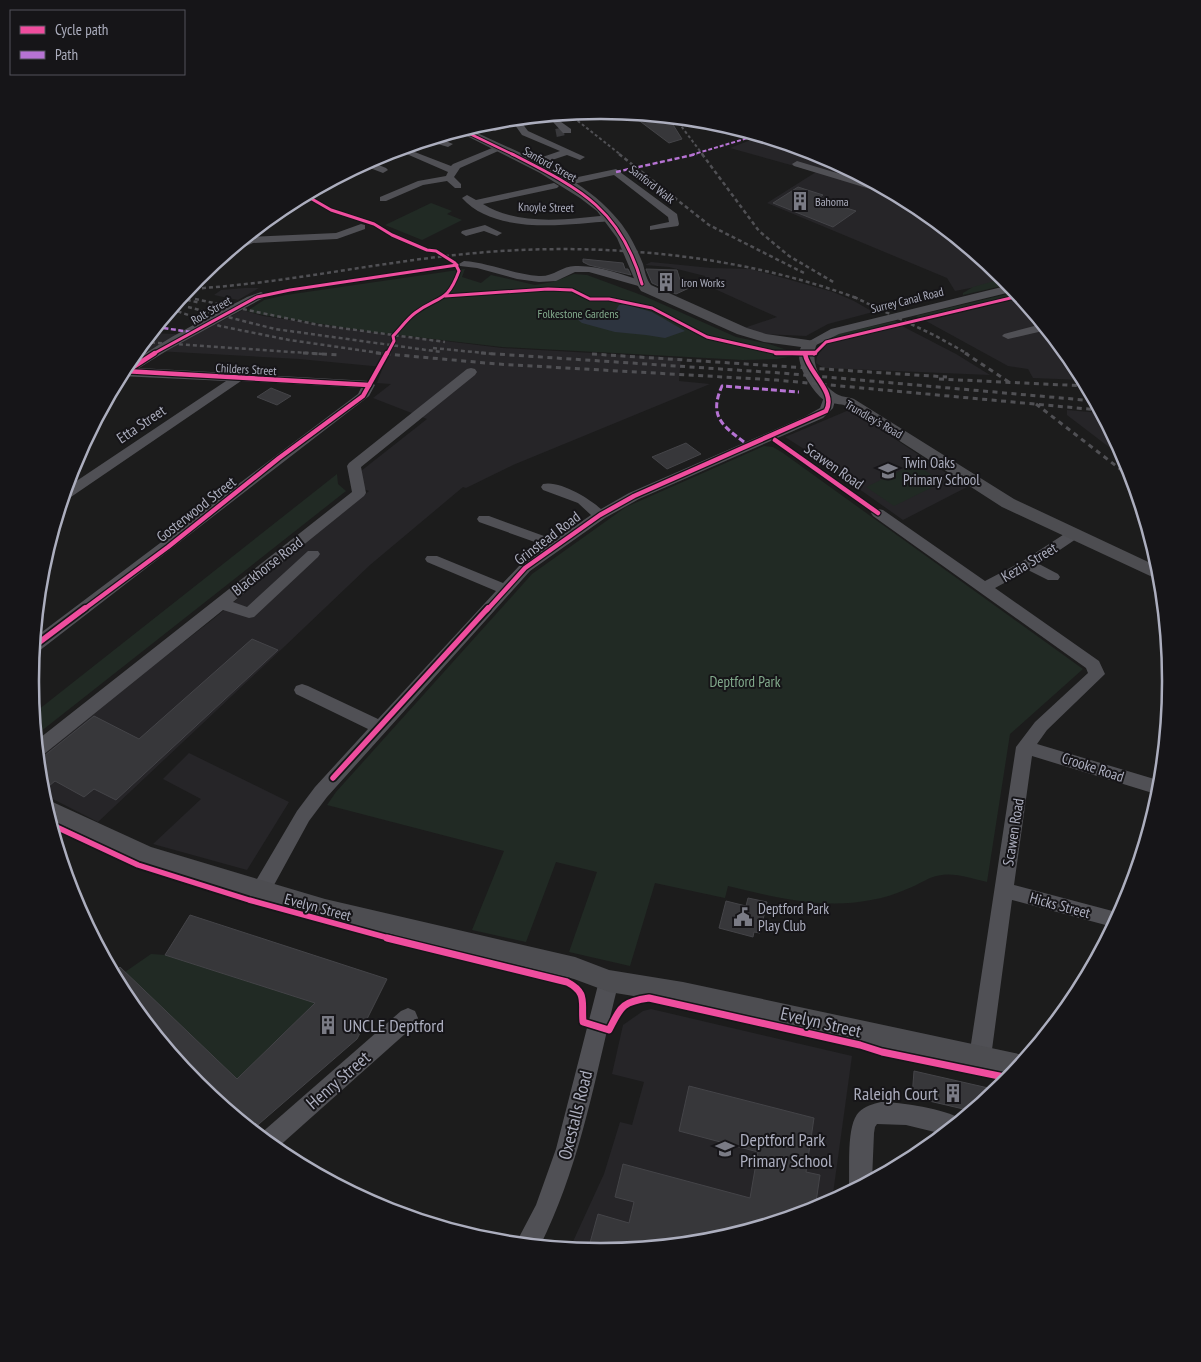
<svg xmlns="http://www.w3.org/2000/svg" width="1201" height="1362" viewBox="0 0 1201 1362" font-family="'PT Sans Narrow',sans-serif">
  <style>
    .built { fill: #262528 }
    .green { fill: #212a24 }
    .water { fill: #2d343f }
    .building { fill: #37373a; stroke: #444448 }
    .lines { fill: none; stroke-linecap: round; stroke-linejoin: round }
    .minor-tunnel { stroke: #39393c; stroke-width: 8; stroke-dasharray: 8 4.5; stroke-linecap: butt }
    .minor { fill: #505055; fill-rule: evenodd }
    .major { fill: #4d4d51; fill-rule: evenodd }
    .rail-far2 { stroke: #505054; stroke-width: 2; stroke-dasharray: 3 2.5; stroke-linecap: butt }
    .rail-far1 { stroke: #505054; stroke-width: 2.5; stroke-dasharray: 4 3; stroke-linecap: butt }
    .rail { stroke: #505054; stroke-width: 3; stroke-dasharray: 5 4.5; stroke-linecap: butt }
    .quiet-far2 { stroke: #b673d3; stroke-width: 2; stroke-dasharray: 4 2; stroke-linecap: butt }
    .quiet-far1 { stroke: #b673d3; stroke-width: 2.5; stroke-dasharray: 5 2.5; stroke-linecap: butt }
    .quiet { stroke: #b673d3; stroke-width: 3; stroke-dasharray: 6 3; stroke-linecap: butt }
    .cycleway-far4-casing { stroke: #161518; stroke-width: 4.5 }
    .cycleway-far3-casing { stroke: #161518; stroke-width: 5 }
    .cycleway-far2-casing { stroke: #161518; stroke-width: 7 }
    .cycleway-far1-casing { stroke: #161518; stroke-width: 9 }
    .cycleway-casing { stroke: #161518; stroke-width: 10 }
    .cycleway-far4 { stroke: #ef4d9e; stroke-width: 2.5 }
    .cycleway-far3 { stroke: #ef4d9e; stroke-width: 3 }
    .cycleway-far2 { stroke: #ef4d9e; stroke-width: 4.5 }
    .cycleway-far1 { stroke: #ef4d9e; stroke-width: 5.5 }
    .cycleway { stroke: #ef4d9e; stroke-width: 7 }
    .labels { text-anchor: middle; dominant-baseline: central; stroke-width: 4; stroke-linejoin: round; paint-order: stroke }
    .far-street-label { font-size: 12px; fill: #acaebe; stroke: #161518 }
    .far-poi-label { font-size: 12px; fill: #acaebe; stroke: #161518; text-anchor: start }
    .far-park-label { font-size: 12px; fill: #82aa8c; stroke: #161518 }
    .street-label { font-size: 15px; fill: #acaebe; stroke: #161518 }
    .poi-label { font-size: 15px; fill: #acaebe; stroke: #161518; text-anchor: start }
    .park-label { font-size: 15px; fill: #82aa8c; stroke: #161518 }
    .near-street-label { font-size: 18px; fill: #acaebe; stroke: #161518 }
    .near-poi-label { font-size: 18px; fill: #acaebe; stroke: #161518; text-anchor: start }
    .rim { fill: none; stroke: #acaebe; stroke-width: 2.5 }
  </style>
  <rect width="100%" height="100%" fill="#1c1c1c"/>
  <g class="built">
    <polygon points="761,136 819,154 918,207 1006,281 955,291 947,278 767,203 816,172 730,148"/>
    <polygon points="651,262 711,268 751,269 833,292 854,301 873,312 828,324 806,336 761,334 744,328 777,317 706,285 705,276 669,267 645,265"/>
    <polygon points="245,288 259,288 238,300 214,295 221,290"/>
    <polygon points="1021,298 1075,364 1083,380 1033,378 1028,369 1008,366 926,321"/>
    <polygon points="243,310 263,316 372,332 502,348 681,358 679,381 710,384 513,465 466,488 463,487 370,565 285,646 98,822 41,793 38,760 90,715 212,620 369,491 364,489 361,471 427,419 373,398 391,384 377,383 383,367 299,359 138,350 152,333 195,335"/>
    <polygon points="902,326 956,354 990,375 824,368 816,363 817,356 828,343"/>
    <polygon points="849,410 886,433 967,487 903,520 821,462 823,461 785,437"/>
    <polygon points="1067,410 1101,413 1126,460 1067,415"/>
    <polygon points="189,753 289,802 247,870 153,844 201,799 163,779"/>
    <polygon points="651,1009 852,1056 832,1201 819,1208 712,1241 600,1251 570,1248 604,1174 620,1122 632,1125 644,1082 612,1074 623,1025 643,1011"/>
  </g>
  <g class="green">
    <polygon points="431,203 452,211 447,214 462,220 422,240 385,225"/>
    <polygon points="465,269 462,277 481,283 491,275 535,285 553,282 574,274 587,275 644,296 736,337 769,344 793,352 793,356 777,359 743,360 502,347 372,332 263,315 247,311 264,300 286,295"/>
    <polygon points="1005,278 1010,284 963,295 963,293 973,287"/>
    <polygon points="1016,292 1019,296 920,318 915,316"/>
    <polygon points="895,321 901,323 832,339 834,335"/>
    <path d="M764,446L773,447L783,453L1083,669L1010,734L987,882C973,879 957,873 942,875C929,876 919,885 907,889C896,894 883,898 871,900C823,910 774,897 728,886L725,898L655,883L630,966L569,952L597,872L556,862L526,942L472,930L504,851L327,805L336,792L532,574L626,507Z"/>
    <polygon points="915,464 943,482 894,506 866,487"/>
    <polygon points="337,474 338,484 346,491 35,736 33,714"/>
    <polygon points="151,954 165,955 315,1003 237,1079 125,972"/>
  </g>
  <polygon class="water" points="625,304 652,312 685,331 665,338 646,335 615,332 582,323 577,319 597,311 616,310 619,305"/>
  <g class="building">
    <polygon points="629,113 663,117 672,123 682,139 669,143"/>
    <polygon points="798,187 823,195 817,199 856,211 833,227 773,203"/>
    <polygon points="583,259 623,263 625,269 628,269 631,275 589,265 583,262"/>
    <polygon points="646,269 677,270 680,280 689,288 676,294 652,283"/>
    <polygon points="271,388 291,396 277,405 257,397"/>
    <polygon points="686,443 701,454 667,469 652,457"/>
    <polygon points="252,639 278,650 116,800 94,789 84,797 55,781 49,786 40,781 38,760 44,756 94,716 139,739"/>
    <polygon points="748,898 767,902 760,933 754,932 753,937 719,928 726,901 746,906"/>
    <polygon points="190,915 387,979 357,1039 252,1130 197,1084 126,998 113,974 120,967 237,1079 315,1003 165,955"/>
    <polygon points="914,1071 997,1090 972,1111 912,1097"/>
    <polygon points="689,1086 814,1118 806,1172 820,1175 815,1209 712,1241 600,1252 588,1250 598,1214 629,1223 634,1202 615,1197 623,1164 750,1198 758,1152 679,1131"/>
  </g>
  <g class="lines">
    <polyline class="minor-tunnel" points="556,133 566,131"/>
    <g class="minor">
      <polygon points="511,119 519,119 528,131 585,157 580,160 567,155 534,166 528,166 528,162 560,151 522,135 515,125 495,131 485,125 489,122 496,125 512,121"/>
      <polygon points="557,119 571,129 571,133 563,133 553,122"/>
      <polygon points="436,137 453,144 448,147 431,142 412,151 451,166 453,164 497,146 503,146 505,148 460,168 454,177 461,184 461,188 455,188 447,181 423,185 386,201 380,201 380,197 418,181 446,176 448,172 402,152 405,147"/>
      <polygon points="369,161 386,168 388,170 383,173 362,165"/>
      <polygon points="797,161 877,185 896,195 890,195 794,166 792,164"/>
      <polygon points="616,169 677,214 679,224 678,226 650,230 650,226 669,222 668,217 614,175 564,186 559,183 564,180"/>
      <path d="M554,183L559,186L557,188L483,204C520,227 569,219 610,215L615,218L610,221C566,225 495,235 462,198L467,195L476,200Z"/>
      <polygon points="361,224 365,225 365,229 337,239 253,243 237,250 230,250 244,239 251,237 336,233"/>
      <polygon points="485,225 502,233 497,236 484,231 466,236 461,233 462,231"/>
      <path d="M464,261C490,263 513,274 539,276C553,277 562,266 575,266C599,265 623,275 646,282L647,284L642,287L589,272H575L556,281L539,282L517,279L477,268L460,266L459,264Z"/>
      <polygon points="1010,285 1015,291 839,334 814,346 810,348 804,344 831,329"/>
      <path d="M261,292L267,295L265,297L168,350L139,368L369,381L375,385L369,396L39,651L33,652L34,638L358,394L361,388L241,381L68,499L62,500L66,488L226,381L120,376C132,354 221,311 247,297Z"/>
      <polygon points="1042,324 1047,330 1008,339 1002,336 1004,334"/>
      <polygon points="471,368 475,369 477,372 475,375 361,467 366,493 364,496 233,602 247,607 308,551 318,551 320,554 318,557 254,617 249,618 223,610 43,755 37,756 36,741 352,492 347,466 349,463 467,369"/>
      <path d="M830,393L836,397L833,408L823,418L639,499L605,518L530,571L327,797L309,821L268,896L261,898L254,896L251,890L254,884L297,811L315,787L368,729L296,694L294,690L296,686L302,684L308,686L378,719L496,591L427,562L425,559L427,556H437L503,583L520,565L546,546L479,522L477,519L479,516H489L555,540L591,515L578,503L543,490L541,487L543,484C559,480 589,498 601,509L629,493L806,416L820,408L824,397Z"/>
      <polygon points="878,509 883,510 985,581 1023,561 1069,531 1079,531 1081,534 1079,537 1039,564 1058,574 1060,577 1058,580 1048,580 1028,570 995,588 1099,661 1105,674 1047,730 1037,744 1161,781 1159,795 1032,756 1014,885 1120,913 1113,927 1012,900 991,1057 988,1064 980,1067 972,1064 969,1057 1016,747 1035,722 1088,673 1086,668 873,516 871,513 873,510"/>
      <path d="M609,972L616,975L619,981C596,1071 582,1162 540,1246L516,1243L536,1205L556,1149L599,981L602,975Z"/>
      <polygon points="408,1008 415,1011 418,1018 415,1025 276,1149 259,1135 401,1011"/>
      <path d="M881,1102C900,1102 946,1109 961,1119L943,1134L906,1125L877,1124L875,1127L874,1133L872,1180L851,1191L849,1186C850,1168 846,1125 859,1112C865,1106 873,1104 881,1102Z"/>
    </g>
    <g class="major">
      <path d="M467,128C518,153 582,175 619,221C629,233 637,249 643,264C645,271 646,279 651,285L747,328L766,334L815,341L817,344C809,360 820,383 835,393C840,397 849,397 854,399L1014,499L1159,567L1161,581L1002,507L844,405C838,404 829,403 824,400C812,391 793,362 801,347L764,342L737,334L641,291L636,283L617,238L597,211L580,198L540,173L457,131Z"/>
      <polygon points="46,799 151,847 261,880 325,899 575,957 609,970 683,982 1028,1056 1011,1076 683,1004 609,992 574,979 325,919 261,900 137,861 49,819 43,800"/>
    </g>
    <g class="rail-far2">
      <polyline points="569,114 621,155"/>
      <polyline points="675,118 703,155"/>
    </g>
    <g class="rail-far1">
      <polyline points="619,154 709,225 804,273"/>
      <polyline points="702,154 759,231 789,256 835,283"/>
      <path d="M188,289C281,284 372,263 465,254C594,241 737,253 859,299"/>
      <polyline points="854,297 934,335 968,354"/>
      <polyline points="180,298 200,303"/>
      <polyline points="195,299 319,325 445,342"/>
      <polyline points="188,307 275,329 441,352"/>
      <polyline points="171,309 220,326 289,340 387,354"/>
      <polyline points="144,342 322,354"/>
      <polyline points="433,348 494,354"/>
    </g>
    <g class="rail">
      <polyline points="303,353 340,355"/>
      <polyline points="376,353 497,364 776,380 1099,410"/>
      <polyline points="481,353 781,373 1095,401"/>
      <polyline points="965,353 1009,382"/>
      <polyline points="592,354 947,377"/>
      <polyline points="939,379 1086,386"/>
      <polyline points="1036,404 1133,479"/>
    </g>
    <polyline class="quiet-far2" points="691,155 758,135"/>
    <g class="quiet-far1">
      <polyline points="616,172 697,154"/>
      <polyline points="156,327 191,332"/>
    </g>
    <path class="quiet" d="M744,442C721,425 709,415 722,386L799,392"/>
    <g class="cycleway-far4-casing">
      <polyline id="cycleway-far4" points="462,130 514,155"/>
    </g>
    <g class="cycleway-far3-casing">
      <g id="cycleway-far3">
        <path d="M512,154C578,188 620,207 642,284"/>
        <path d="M305,195L331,210L374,224L392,235L427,250L436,251L455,263L459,271C447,304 439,295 415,313C407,319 400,329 393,336L394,341L387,354"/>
        <polyline points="445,296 548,289 572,290 590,299 609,299 652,308 707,337 778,353 807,354"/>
        <polyline points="153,354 257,297 290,290 457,265"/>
        <polyline points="814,354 826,342 1019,296"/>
      </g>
    </g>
    <g class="cycleway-far2-casing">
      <g id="cycleway-far2">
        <polyline points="776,353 815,353"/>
        <polyline points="124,371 369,385"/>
        <polyline points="127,371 155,353"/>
        <polyline points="775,440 878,513"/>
        <polyline points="83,610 168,547 279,458 363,396 387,353"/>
        <path d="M487,610L525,568L600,515L634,496L826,411C837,392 808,373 805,354"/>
      </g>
    </g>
    <g class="cycleway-far1-casing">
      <g id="cycleway-far1">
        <polyline points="33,647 85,608"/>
        <polyline points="333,778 488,608"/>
        <polyline points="50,824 138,865 249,900 392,939"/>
      </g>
    </g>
    <g class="cycleway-casing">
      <path id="cycleway" d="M387,938L567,982C588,993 581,1002 583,1022L609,1030C621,1007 621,1002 649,998L860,1045L882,1052L1009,1078"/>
    </g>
    <use href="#cycleway-far4" class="cycleway-far4"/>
    <use href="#cycleway-far3" class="cycleway-far3"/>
    <use href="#cycleway-far2" class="cycleway-far2"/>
    <use href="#cycleway-far1" class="cycleway-far1"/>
    <use href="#cycleway" class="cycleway"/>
  </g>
  <defs>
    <g id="building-bare" transform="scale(1.5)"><path d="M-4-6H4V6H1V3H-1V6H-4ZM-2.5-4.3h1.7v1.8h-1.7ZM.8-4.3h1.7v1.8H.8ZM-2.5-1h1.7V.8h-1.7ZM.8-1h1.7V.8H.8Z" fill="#7a7b85" stroke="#161518" stroke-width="2.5" paint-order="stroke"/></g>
    <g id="school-bare" transform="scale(1.5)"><path d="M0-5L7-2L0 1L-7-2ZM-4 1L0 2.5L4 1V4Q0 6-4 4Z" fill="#7a7b85" stroke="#161518" stroke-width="2.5" paint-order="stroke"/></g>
    <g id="civic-bare" transform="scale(1.5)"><path d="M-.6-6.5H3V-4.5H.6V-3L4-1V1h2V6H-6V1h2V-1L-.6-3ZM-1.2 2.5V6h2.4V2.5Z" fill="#7a7b85" stroke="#161518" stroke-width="2.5" paint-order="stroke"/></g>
  </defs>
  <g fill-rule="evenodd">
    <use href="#building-bare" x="800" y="201"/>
    <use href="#building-bare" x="666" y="282"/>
    <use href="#school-bare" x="888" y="471"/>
    <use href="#civic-bare" x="743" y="917"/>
    <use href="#building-bare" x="328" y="1025"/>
    <use href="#building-bare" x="953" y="1093"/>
    <use href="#school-bare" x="725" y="1149"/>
  </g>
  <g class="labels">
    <g class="far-street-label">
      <text transform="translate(550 164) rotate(29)">Sanford Street</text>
      <text transform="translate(652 184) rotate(38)">Sanford Walk</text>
      <text transform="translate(546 207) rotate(1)">Knoyle Street</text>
      <text transform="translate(907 300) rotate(-14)">Surrey Canal Road</text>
      <text transform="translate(211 310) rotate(-30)">Rolt Street</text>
      <text transform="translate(246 369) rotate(3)">Childers Street</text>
      <text transform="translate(874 419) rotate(30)">Trundley's Road</text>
    </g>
    <g class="far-poi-label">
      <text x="815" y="201">Bahoma</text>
      <text x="681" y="282">Iron Works</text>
    </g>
    <g class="far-park-label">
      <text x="578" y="313">Folkestone Gardens</text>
    </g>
    <g class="street-label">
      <text transform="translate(141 424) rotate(-34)">Etta Street</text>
      <text transform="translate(834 466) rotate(35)">Scawen Road</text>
      <text transform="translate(196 509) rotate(-38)">Gosterwood Street</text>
      <text transform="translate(547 538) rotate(-37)">Grinstead Road</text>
      <text transform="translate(1029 562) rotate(-31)">Kezia Street</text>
      <text transform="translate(267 566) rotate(-38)">Blackhorse Road</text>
      <text transform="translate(1093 767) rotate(18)">Crooke Road</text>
      <text transform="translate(1013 832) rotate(-81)">Scawen Road</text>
      <text transform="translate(1060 905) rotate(15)">Hicks Street</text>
      <text transform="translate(318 907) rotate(15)">Evelyn Street</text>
    </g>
    <g class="poi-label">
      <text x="903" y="462">Twin Oaks<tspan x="903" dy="17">Primary School</tspan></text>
      <text x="758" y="908">Deptford Park<tspan x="758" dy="17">Play Club</tspan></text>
    </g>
    <g class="park-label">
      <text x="745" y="681">Deptford Park</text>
    </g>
    <g class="near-street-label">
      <text transform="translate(821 1022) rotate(13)">Evelyn Street</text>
      <text transform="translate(338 1080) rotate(-41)">Henry Street</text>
      <text transform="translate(575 1115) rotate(-76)">Oxestalls Road</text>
    </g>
    <g class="near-poi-label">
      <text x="343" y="1025">UNCLE Deptford</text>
      <text x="938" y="1093" text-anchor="end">Raleigh Court</text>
      <text x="740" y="1139">Deptford Park<tspan x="740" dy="21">Primary School</tspan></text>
    </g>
  </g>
  <path d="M0 0H1201V1362H0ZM600 119H601A561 561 0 0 1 1162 680V682A561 561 0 0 1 601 1243H600A561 561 0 0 1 39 682V680A561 561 0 0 1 600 119Z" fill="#161518" fill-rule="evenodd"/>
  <path class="rim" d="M600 119H601A561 561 0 0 1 1162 680V682A561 561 0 0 1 601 1243H600A561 561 0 0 1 39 682V680A561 561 0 0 1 600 119Z"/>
  <rect x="10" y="10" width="175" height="65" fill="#161518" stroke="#52525a"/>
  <rect x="20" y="26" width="25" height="8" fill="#ef4d9e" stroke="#52525a"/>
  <text x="55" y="35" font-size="15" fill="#acaebe">Cycle path</text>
  <rect x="20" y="51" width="25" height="8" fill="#b673d3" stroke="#52525a"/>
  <text x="55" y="60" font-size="15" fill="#acaebe">Path</text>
</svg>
